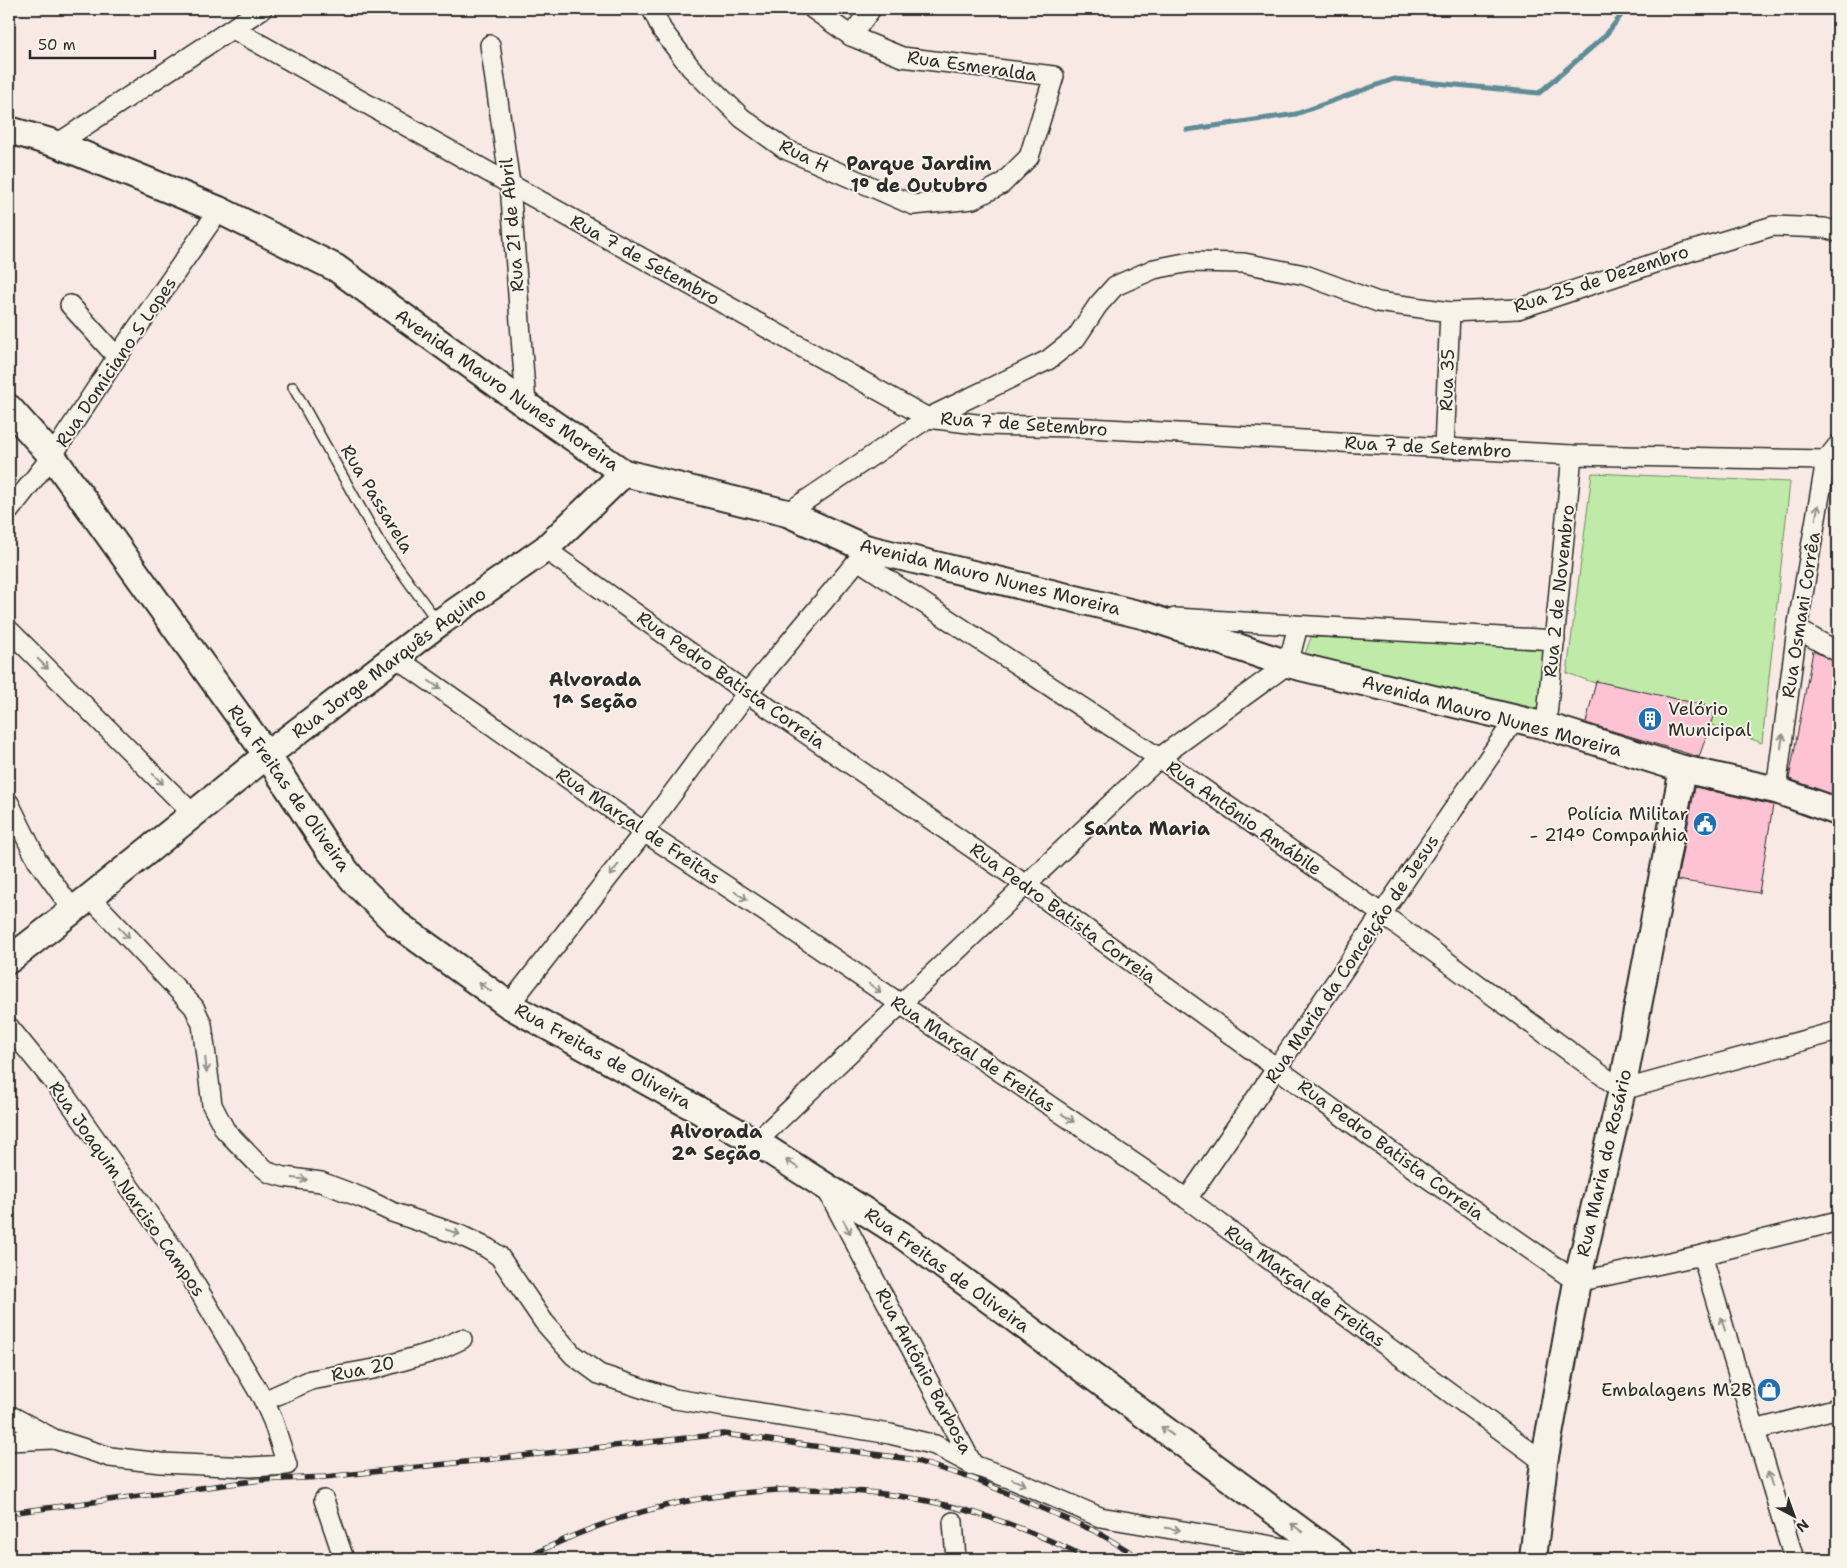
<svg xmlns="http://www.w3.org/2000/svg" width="1847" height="1568" viewBox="0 0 1847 1568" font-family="'Shantell Sans',sans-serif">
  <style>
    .green { fill: #bfeaa7; stroke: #758a69 }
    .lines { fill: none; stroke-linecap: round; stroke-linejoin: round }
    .stream { stroke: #5e8c97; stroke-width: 5 }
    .building { fill: #fdc3d5; stroke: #2b2b2b }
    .lane-casing { stroke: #2b2b2b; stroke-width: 12 }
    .street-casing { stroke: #2b2b2b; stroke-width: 22 }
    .secondary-casing { stroke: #2b2b2b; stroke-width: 30 }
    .lane { stroke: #f7f3e8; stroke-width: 9 }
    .street { stroke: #f7f3e8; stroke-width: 19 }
    .secondary { stroke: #f7f3e8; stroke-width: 26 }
    .rail-casing { stroke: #2b2b2b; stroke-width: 5.5 }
    .rail { stroke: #f7f3e8; stroke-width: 4; stroke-dasharray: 11; stroke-linecap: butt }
    .oneway { stroke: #918f8a }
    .labels { text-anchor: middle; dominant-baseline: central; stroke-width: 4; stroke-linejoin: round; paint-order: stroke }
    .street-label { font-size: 18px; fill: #2b2b2b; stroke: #f7f3e8 }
    .poi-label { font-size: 18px; fill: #2b2b2b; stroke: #f7f3e8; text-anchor: end }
    .neighbourhood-label { font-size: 19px; font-weight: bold; fill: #2b2b2b; stroke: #f7f3e8 }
  </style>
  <rect width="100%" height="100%" fill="#f8e9e4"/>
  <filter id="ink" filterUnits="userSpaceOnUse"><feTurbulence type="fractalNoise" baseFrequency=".02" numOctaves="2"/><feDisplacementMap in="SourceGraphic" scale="10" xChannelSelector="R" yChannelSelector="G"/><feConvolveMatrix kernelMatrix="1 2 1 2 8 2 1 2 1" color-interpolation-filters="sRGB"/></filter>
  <g filter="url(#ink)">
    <g class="green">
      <polygon points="1592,473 1790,482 1762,743 1567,673"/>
      <polygon points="1311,637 1549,647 1541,719 1303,660"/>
    </g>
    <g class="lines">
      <polyline class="stream" points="1187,130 1296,114 1394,79 1539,93 1605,36 1626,9"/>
    </g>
    <g class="building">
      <polygon points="1813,651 1838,663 1838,796 1789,779"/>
      <polygon points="1596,681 1716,708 1699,757 1586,723"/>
      <polygon points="1695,787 1773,805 1759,893 1677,880"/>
    </g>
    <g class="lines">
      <g class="lane-casing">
        <polyline id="lane" points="293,387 379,541 437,621"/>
      </g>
      <g class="street-casing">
        <g id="street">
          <polyline points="652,9 662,30 691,68 742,118 785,149 913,205 973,199 1002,184 1029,157 1054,76 902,57 851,36 813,9"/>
          <polyline points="233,29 928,418 984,425 1071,427 1572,455 1826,460"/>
          <polyline points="851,36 871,9"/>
          <polyline points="490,45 510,184 526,405"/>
          <polyline points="57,144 262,9"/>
          <polyline points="70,305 117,357"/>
          <polyline points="1444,448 1450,312"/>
          <polyline points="9,511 52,456 117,357 219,210"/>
          <polyline points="787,513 928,418 1048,360 1076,338 1098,305 1115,286 1154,269 1190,262 1244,263 1305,275 1378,302 1450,312 1518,309 1694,250 1773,226 1824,228 1838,232"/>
          <polyline points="545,549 747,693 1026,885 1419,1172 1577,1282 1702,1255 1838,1221"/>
          <polyline points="858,560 1159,758 1382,914 1622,1090 1838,1031"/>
          <polyline points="1175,618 1555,640"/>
          <polyline points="1797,629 1838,652"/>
          <polyline points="9,630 194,815"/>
          <polyline points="395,657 644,832 767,913 1187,1199 1544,1462"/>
          <polyline points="1546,726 1572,455"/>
          <polyline points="1776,790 1797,629 1826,460 1838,445"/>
          <polyline points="9,803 37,860 73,910"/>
          <polyline points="90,897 194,1007 202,1024 212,1105 225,1130 255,1161 270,1173 284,1177 321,1182 363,1198 392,1212 460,1235 487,1248 499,1256 544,1322 573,1355 599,1374 675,1399 890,1434 935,1445 973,1465 1009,1478 1100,1517 1332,1556"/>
          <polyline points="509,1005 644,832 747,693 858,560 864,549"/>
          <polyline points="9,1027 66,1097 179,1257 264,1401 273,1421 287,1465 250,1467 161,1463 110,1457 54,1439 9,1415"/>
          <polyline points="756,1142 1159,758 1288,664 1298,626"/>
          <polyline points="826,1188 973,1465"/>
          <polyline points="1187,1199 1516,718"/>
          <polyline points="1702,1255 1794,1559"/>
          <polyline points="264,1401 311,1380 374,1369 436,1351 462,1339"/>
          <polyline points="1755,1430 1838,1408"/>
          <polyline points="9,1441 53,1439"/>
          <polyline points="324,1500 344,1559"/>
          <polyline points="953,1522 956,1559"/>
        </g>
      </g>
      <g class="secondary-casing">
        <g id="secondary">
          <polyline points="9,130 57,144 219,210 336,268 526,405 624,473 787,513 865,548 1146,616 1288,664 1546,726 1683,769 1776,790 1838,812"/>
          <polyline points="9,408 52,456 267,755 327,847 355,882 397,924 509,1005 756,1142 902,1235 1339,1559"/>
          <polyline points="9,960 90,897 267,755 439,623 545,549 624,473"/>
          <polyline points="1533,1559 1544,1462 1577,1282 1622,1090 1683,769"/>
        </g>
      </g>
      <use href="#lane" class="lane"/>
      <use href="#street" class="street"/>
      <use href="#secondary" class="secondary"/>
      <g class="rail-casing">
        <g id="rail">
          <polyline points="9,1513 261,1480 325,1477 724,1434 910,1459 974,1479 1097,1532 1142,1559"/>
          <path d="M525,1559C636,1499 768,1478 892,1495C961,1504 1028,1528 1089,1559"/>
        </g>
      </g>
      <use href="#rail" class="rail"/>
    </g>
    <defs><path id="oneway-shaft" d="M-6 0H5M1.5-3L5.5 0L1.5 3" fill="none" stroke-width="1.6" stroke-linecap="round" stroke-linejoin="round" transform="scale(1.25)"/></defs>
    <g class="oneway">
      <use href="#oneway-shaft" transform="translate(1817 512) rotate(-80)"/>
      <use href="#oneway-shaft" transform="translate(43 664) rotate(45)"/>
      <use href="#oneway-shaft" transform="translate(435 685) rotate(35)"/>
      <use href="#oneway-shaft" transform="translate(1782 741) rotate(-82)"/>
      <use href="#oneway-shaft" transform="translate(158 779) rotate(45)"/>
      <use href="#oneway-shaft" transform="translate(614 870) rotate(128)"/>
      <use href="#oneway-shaft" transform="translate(741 896) rotate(33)"/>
      <use href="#oneway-shaft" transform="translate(124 933) rotate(46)"/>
      <use href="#oneway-shaft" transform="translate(485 987) rotate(-144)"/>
      <use href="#oneway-shaft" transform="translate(875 988) rotate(35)"/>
      <use href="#oneway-shaft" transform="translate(206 1065) rotate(84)"/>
      <use href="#oneway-shaft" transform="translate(1068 1118) rotate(34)"/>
      <use href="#oneway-shaft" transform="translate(792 1164) rotate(-148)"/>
      <use href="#oneway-shaft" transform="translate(300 1179) rotate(7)"/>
      <use href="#oneway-shaft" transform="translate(847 1227) rotate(62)"/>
      <use href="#oneway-shaft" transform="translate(453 1232) rotate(19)"/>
      <use href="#oneway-shaft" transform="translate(1723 1324) rotate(-107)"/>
      <use href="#oneway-shaft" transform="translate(1167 1431) rotate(-144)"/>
      <use href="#oneway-shaft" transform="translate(1770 1479) rotate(-107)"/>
      <use href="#oneway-shaft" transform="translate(1019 1482) rotate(23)"/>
      <use href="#oneway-shaft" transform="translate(1297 1528) rotate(-143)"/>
      <use href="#oneway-shaft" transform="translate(1173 1529) rotate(10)"/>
    </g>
  </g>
  <defs>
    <g id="building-disc" transform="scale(1.25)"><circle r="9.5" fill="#1f6fb2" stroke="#f7f3e8"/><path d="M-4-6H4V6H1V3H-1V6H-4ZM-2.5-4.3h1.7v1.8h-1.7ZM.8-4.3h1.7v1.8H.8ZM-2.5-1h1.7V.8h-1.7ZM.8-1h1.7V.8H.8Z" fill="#fff"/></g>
    <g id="civic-disc" transform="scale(1.25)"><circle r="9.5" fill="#1f6fb2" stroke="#f7f3e8"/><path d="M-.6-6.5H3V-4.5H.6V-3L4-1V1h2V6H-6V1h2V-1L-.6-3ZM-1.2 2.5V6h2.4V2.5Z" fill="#fff"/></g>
    <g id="shop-disc" transform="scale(1.25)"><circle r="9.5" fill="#1f6fb2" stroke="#f7f3e8"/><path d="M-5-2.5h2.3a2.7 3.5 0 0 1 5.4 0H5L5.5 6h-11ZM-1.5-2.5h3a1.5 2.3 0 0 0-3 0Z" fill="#fff"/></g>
  </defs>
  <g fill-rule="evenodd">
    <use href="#building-disc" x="1650" y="719"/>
    <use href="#civic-disc" x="1705" y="824"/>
    <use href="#shop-disc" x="1769" y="1390"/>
  </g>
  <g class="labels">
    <g class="street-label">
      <text transform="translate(972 66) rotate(8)">Rua Esmeralda</text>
      <text transform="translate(804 156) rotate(26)">Rua H</text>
      <text transform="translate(512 225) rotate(-95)">Rua 21 de Abril</text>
      <text transform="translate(645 260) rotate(29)">Rua 7 de Setembro</text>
      <text transform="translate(1601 279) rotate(-18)">Rua 25 de Dezembro</text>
      <text transform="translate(116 362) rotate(-56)">Rua Domiciano S Lopes</text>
      <text transform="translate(1447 380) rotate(-88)">Rua 35</text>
      <text transform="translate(507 390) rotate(35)">Avenida Mauro Nunes Moreira</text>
      <text transform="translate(1024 424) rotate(4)">Rua 7 de Setembro</text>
      <text transform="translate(1428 447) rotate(3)">Rua 7 de Setembro</text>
      <text transform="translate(377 499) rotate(59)">Rua Passarela</text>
      <text transform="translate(990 577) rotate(14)">Avenida Mauro Nunes Moreira</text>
      <text transform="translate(1559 591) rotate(-84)">Rua 2 de Novembro</text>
      <text transform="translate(1801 615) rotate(-81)">Rua Osmani Corrêa</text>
      <text transform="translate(389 663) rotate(-37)">Rua Jorge Marquês Aquino</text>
      <text transform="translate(731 680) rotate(35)">Rua Pedro Batista Correia</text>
      <text transform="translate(1492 716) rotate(15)">Avenida Mauro Nunes Moreira</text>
      <text transform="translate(289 788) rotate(55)">Rua Freitas de Oliveira</text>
      <text transform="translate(1244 818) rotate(35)">Rua Antônio Amábile</text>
      <text transform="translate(638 826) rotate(34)">Rua Marçal de Freitas</text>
      <text transform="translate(1063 913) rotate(36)">Rua Pedro Batista Correia</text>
      <text transform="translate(1352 959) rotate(-56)">Rua Maria da Conceição de Jesus</text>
      <text transform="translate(973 1054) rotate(34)">Rua Marçal de Freitas</text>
      <text transform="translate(603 1056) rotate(29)">Rua Freitas de Oliveira</text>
      <text transform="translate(1391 1150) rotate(36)">Rua Pedro Batista Correia</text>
      <text transform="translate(1604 1163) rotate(-77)">Rua Maria do Rosário</text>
      <text transform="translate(127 1189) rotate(55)">Rua Joaquim Narciso Campos</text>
      <text transform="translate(947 1270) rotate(36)">Rua Freitas de Oliveira</text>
      <text transform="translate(1305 1286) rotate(36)">Rua Marçal de Freitas</text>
      <text transform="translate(363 1369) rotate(-12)">Rua 20</text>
      <text transform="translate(924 1371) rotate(62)">Rua Antônio Barbosa</text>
    </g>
    <g class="poi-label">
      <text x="1668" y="709" text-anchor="start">Velório<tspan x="1668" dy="21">Municipal</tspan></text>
      <text x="1688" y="814">Polícia Militar<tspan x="1688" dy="21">- 214° Companhia</tspan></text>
      <text x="1752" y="1390">Embalagens M2B</text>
    </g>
    <g class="neighbourhood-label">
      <text x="919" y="163">Parque Jardim<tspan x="919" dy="22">1º de Outubro</tspan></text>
      <text x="595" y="679">Alvorada<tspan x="595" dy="22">1ª Seção</tspan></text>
      <text x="1147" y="828">Santa Maria</text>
      <text x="716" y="1131">Alvorada<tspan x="716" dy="22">2ª Seção</tspan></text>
    </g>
  </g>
  <rect width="1847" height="1568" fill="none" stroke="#f7f3e8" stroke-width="30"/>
  <rect x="15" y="15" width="1817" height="1538" fill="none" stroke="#2b2b2b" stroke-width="2" filter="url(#ink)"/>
  <g transform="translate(1794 1516) rotate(139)" stroke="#f7f3e8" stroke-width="4" paint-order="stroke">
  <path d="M0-4L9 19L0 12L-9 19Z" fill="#2b2b2b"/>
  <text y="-8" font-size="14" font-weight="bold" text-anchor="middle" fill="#2b2b2b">N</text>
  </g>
  <path d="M30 50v8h125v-8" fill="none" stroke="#2b2b2b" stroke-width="2.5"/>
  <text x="38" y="50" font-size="15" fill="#2b2b2b" stroke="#f7f3e8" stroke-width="4" paint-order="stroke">50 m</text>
</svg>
